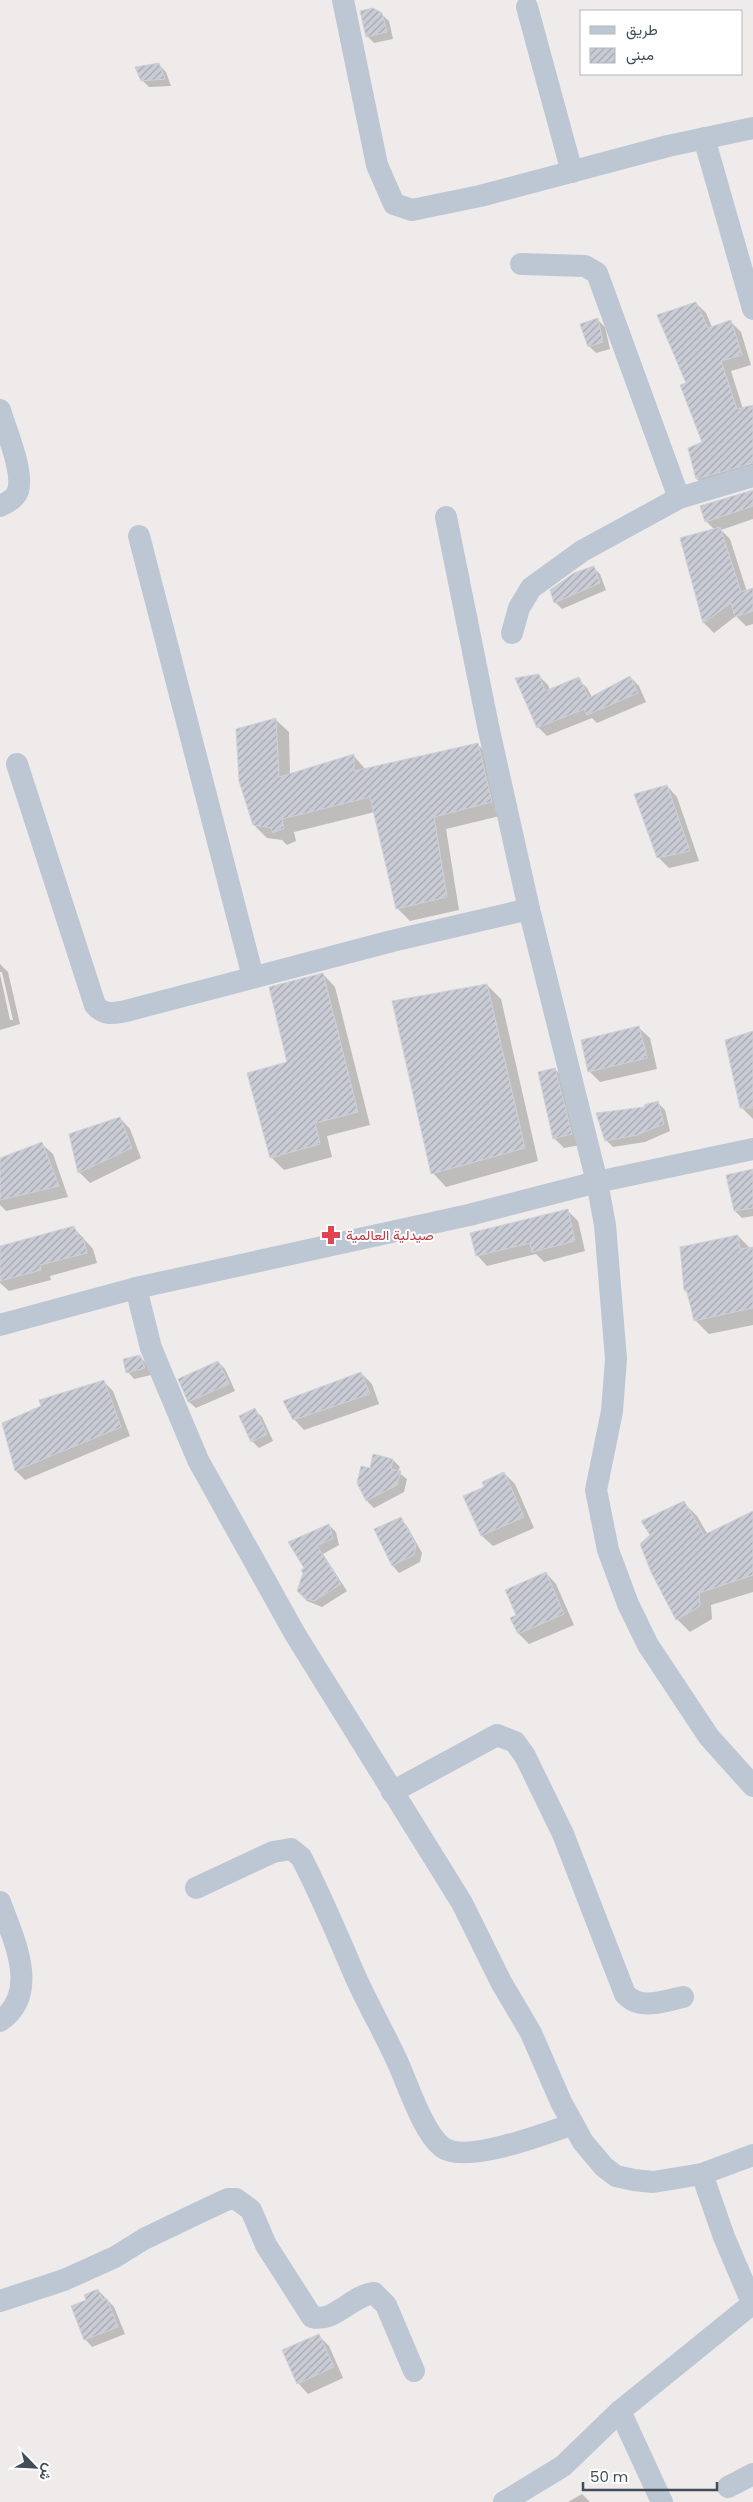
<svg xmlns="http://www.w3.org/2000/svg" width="753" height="2502" viewBox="0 0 753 2502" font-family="Poppins,Vazirmatn,sans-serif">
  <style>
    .shadow { fill: #0003 }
    .building { fill: url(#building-hatch); stroke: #ced1d8 }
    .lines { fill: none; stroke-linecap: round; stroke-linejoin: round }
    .minor { stroke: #bdc7d3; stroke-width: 22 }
    .labels { text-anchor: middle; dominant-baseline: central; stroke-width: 4; stroke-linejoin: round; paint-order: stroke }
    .health-label { font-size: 14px; fill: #be3a42; stroke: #fff; text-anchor: start }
  </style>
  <defs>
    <pattern id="building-hatch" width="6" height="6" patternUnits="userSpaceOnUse" patternTransform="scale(1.25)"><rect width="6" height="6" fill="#c9ccd4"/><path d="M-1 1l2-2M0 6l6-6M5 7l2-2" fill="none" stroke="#a5a8af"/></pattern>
  </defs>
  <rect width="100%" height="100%" fill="#efebeb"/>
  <g class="shadow">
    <polygon points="381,14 389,21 393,39 374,43 367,36"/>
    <polygon points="159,65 166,72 171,86 149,87 142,80"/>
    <polygon points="696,303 706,313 712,327 731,322 741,332 751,365 731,371 743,409 753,406 753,475 707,489 697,479 704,443 688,384"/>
    <polygon points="598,320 605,327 610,349 596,353 589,346"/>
    <polygon points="753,491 753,519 721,530 730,539 747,592 753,590 753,624 746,626 736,616 714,633 704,623 682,539 715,530 706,521"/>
    <polygon points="593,567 600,574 606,590 562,609 555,602"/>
    <polygon points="539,676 548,685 550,690 578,679 587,688 592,697 630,677 639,686 646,702 597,723 592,718 547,736 538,727"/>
    <polygon points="276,720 289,732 290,775 353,755 366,770 478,745 491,757 504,815 446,829 459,910 410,921 397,908 375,812 294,832 296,841 287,845 282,840 267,838 254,825 237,730"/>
    <polygon points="667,786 677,797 699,861 669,868 658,857"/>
    <polygon points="0,964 8,972 20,1024 0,1030 0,974 10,1020 13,1020 2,972 0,972"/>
    <polygon points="323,974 335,987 370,1125 327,1136 332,1157 284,1170 271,1157 289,1062"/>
    <polygon points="487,985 501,999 538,1161 446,1187 433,1173"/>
    <polygon points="639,1028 650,1038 657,1069 600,1082 589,1071"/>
    <polygon points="753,1032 753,1119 741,1107"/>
    <polygon points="555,1069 565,1080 581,1145 564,1148 554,1138"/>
    <polygon points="658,1103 665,1110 670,1131 645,1142 613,1147 606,1140 646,1108"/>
    <polygon points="120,1118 130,1129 141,1158 90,1183 79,1172"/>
    <polygon points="42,1144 53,1154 68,1197 6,1211 0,1205 0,1159"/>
    <polygon points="753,1170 753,1216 742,1218 735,1211"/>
    <polygon points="567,1210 578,1221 585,1251 544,1262 536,1254 487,1266 477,1255"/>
    <polygon points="74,1228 93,1249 97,1263 50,1276 51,1280 9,1291 0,1283 0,1247"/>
    <polygon points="738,1236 750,1248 753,1248 753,1325 709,1334 695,1320 688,1292"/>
    <polygon points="139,1356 146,1363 151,1375 134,1379 128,1372"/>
    <polygon points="218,1362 225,1369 235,1391 196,1408 189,1402 180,1380"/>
    <polygon points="361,1373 372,1384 379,1404 304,1430 294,1419"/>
    <polygon points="103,1381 113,1391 130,1436 25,1480 16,1471 4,1424"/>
    <polygon points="255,1410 262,1417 273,1441 259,1448 252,1441"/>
    <polygon points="393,1460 400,1467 398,1472 407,1479 404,1492 374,1508 367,1501 358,1483 371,1470"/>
    <polygon points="504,1473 515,1484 534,1528 493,1546 482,1536 465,1496 486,1487"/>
    <polygon points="684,1503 697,1516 708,1535 753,1513 753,1592 711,1605 712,1619 690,1632 677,1619"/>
    <polygon points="400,1519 407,1526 422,1553 420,1562 399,1573 393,1566"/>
    <polygon points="329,1525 336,1532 339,1545 323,1554 347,1591 322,1607 307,1601 300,1594 298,1587 305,1569 290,1543"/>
    <polygon points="546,1573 556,1584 574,1625 529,1644 519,1634 517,1616"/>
    <polygon points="98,2290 114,2307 125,2334 92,2347 86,2340 73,2307 87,2301"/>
    <polygon points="319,2336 329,2346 343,2378 308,2394 298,2383"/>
    <polygon points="582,2494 590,2502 568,2502"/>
  </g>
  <g class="building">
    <polygon points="373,8 382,13 387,32 366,37 360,11"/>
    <polygon points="159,63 165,79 141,81 135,67"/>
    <polygon points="696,302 708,328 731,320 742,355 721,361 737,409 753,405 753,463 696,479 688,448 702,442 680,385 686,383 657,315"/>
    <polygon points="598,318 603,342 588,347 580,324"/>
    <polygon points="753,490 753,506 705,522 700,506"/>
    <polygon points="720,527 741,592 753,588 753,611 735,617 731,603 703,623 680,538"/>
    <polygon points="594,566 600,583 554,603 550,590 574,573"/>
    <polygon points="539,674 545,691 579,677 589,698 630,676 638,693 587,715 584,709 537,728 515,678"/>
    <polygon points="276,718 279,777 354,754 354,771 478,743 492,802 434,817 447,897 396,909 370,797 282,819 284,828 273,833 271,828 253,825 239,781 236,729"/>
    <polygon points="667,785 690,851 657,858 634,794"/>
    <polygon points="323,973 358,1112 315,1123 320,1144 270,1158 247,1073 287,1062 269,987"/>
    <polygon points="487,984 525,1148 431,1174 392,1001"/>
    <polygon points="639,1026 647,1058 588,1072 581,1040"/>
    <polygon points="753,1031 753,1108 740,1108 725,1040"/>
    <polygon points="555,1068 572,1134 553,1139 538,1072"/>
    <polygon points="658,1101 664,1124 637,1135 605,1141 596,1113 645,1107 644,1105"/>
    <polygon points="120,1117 132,1148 78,1173 69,1134"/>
    <polygon points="42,1142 59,1186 0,1200 0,1158"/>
    <polygon points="753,1169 753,1208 734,1211 726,1175"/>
    <polygon points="568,1209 575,1241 532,1252 530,1243 476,1256 470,1233"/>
    <polygon points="74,1226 79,1238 83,1237 87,1253 40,1265 41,1270 0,1281 0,1246"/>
    <polygon points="738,1235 740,1249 753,1247 753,1308 694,1321 687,1292 684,1290 680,1247"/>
    <polygon points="140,1355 145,1368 126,1373 123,1359"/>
    <polygon points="218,1361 229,1384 188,1402 178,1379"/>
    <polygon points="361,1372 370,1394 293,1420 283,1401"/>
    <polygon points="104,1380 121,1427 15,1471 2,1423 41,1406 39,1400"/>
    <polygon points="255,1408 267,1434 251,1442 239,1416"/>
    <polygon points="373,1454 393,1459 391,1469 401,1471 397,1485 366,1501 357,1483 361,1466 370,1468"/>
    <polygon points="504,1472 524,1517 481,1536 463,1496 484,1487 482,1482"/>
    <polygon points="684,1501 704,1535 753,1511 753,1575 699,1593 700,1606 676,1620 651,1572 640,1544 650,1535 641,1521"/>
    <polygon points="401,1517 416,1545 414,1555 392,1566 374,1529"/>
    <polygon points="329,1524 333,1538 317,1546 341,1584 314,1601 307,1599 297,1591 303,1573 301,1570 304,1568 288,1542"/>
    <polygon points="546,1572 564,1614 518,1634 510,1618 516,1615 505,1590"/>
    <polygon points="98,2289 102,2299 107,2299 118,2327 84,2340 71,2306 86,2300 84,2295"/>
    <polygon points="319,2334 334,2367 297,2384 282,2350"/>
  </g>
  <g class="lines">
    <g class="minor">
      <polyline points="343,0 377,165 394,204 412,210 480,196 668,146 753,128"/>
      <polyline points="527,7 572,172"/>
      <polyline points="704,138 753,309"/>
      <polyline points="521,264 585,266 597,273 679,498"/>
      <path d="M0,410C6,431 24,471 18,491C15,499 7,503 0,506"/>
      <polyline points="446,517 488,726 529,909 597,1182 605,1225 616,1359 612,1411 596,1490 608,1550 628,1604 648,1645 709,1737 753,1786"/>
      <polyline points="139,536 253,977"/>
      <polyline points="512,633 519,608 531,588 582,551 679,498 753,476"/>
      <path d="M17,764L95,1005C104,1016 114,1013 126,1011L392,941L529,909"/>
      <polyline points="136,1288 151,1348 198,1460 295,1634 462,1903 501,1982 531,2033 561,2102 583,2142 604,2167 616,2176 634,2180 653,2182 702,2174"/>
      <polyline points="0,1325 136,1288 469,1215 597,1182 753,1149"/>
      <path d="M392,1792L497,1735L515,1742L525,1756L563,1834L625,1994C640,2011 664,2001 683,1997"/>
      <path d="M196,1888L273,1852L291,1849L301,1857C322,1897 338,1937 356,1978C369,2007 385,2034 398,2063C408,2085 423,2132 442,2147C465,2165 547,2133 573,2124"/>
      <path d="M0,1902C13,1938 41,1993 0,2021"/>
      <polyline points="753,2155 702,2174 724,2237 753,2305"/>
      <path d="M0,2301L64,2280L115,2257L144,2239L196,2214L228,2199H236L251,2210L266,2245L312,2317C335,2323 352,2295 374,2293L386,2305L414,2371"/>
      <polyline points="620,2411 662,2502"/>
      <polyline points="728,2487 753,2474"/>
      <polyline points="504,2502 563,2466 620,2411 752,2304"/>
    </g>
  </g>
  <defs>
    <g id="pharmacy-bare" transform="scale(1.5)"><path d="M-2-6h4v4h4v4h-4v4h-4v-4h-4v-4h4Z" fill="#e0444e" stroke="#fff" stroke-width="2.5" paint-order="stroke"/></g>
  </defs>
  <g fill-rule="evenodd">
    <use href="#pharmacy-bare" x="331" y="1235"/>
  </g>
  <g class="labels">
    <g class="health-label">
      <text x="346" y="1235">صيدلية العالمية</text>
    </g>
  </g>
  <rect x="580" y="10" width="162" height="65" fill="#ffffff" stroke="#b3b8bd"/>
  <rect x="590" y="26" width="25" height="8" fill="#bdc7d3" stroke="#b3b8bd"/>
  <text x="626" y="35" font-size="15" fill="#424d5a">طريق</text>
  <rect x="590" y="48" width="25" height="15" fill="url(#building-hatch)" stroke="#b3b8bd"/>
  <text x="626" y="60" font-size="15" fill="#424d5a">مبنى</text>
  <g transform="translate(35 2467) rotate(114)" stroke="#ffffff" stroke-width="4" paint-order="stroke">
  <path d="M0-4L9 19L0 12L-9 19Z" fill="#424d5a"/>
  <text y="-8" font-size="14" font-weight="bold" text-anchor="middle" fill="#424d5a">ش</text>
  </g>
  <path d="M583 2482v8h134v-8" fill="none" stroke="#424d5a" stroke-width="2.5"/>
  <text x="590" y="2482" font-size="15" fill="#424d5a" stroke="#ffffff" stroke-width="4" paint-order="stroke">50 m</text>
</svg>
